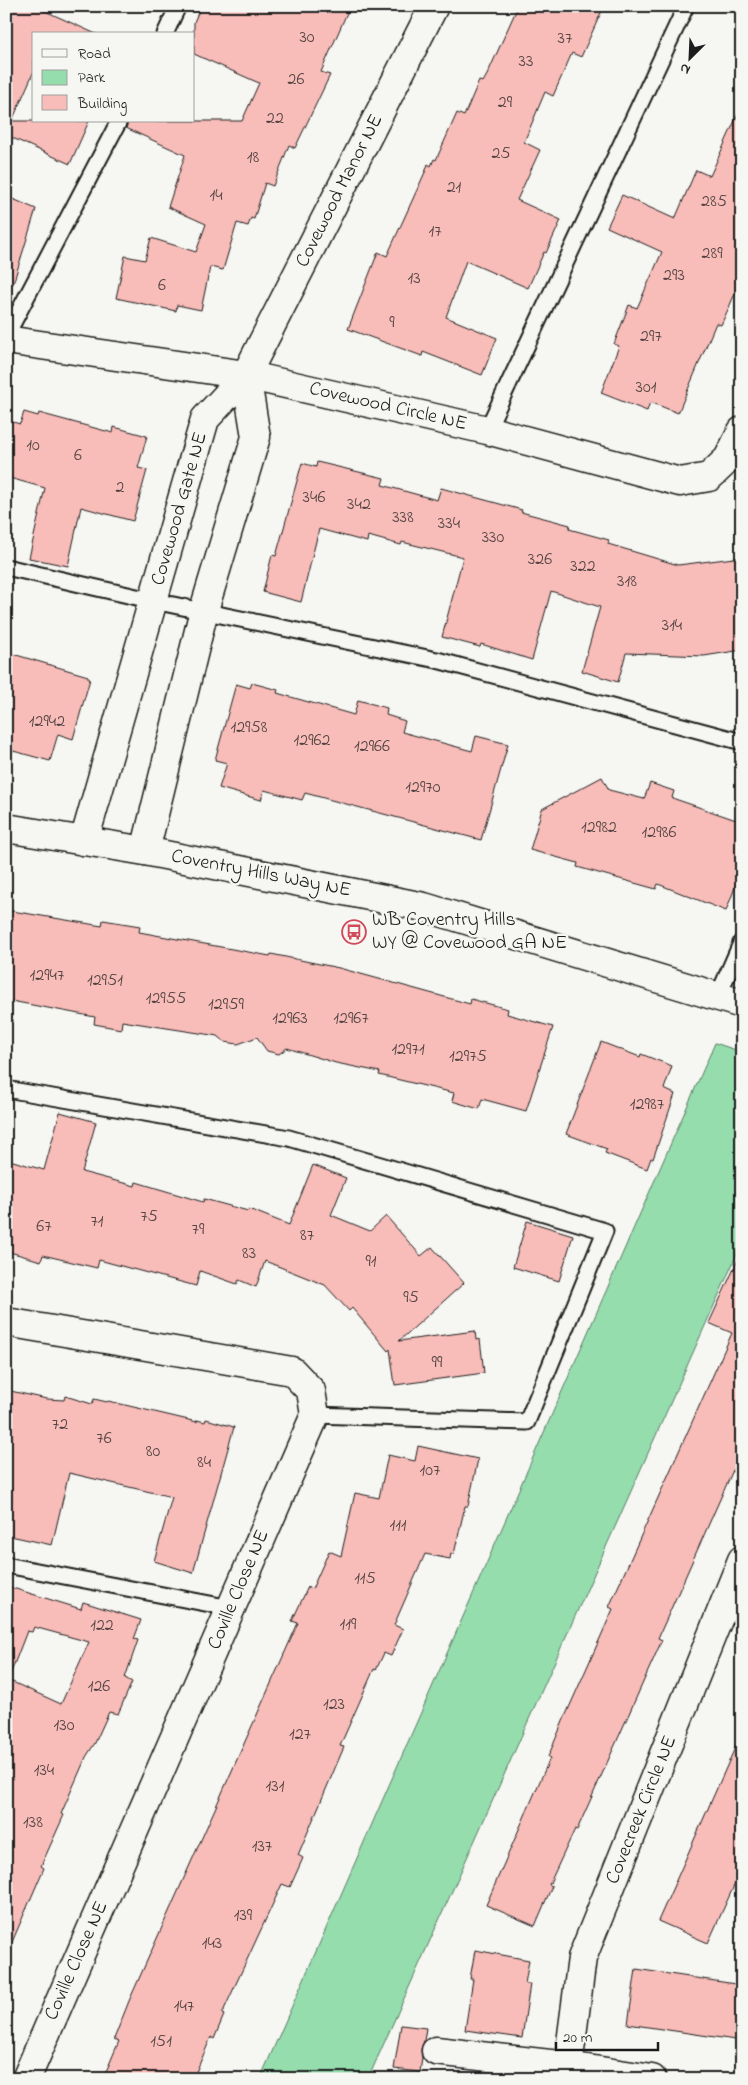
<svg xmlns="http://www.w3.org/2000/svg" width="748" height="2085" viewBox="0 0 748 2085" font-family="'Indie Flower',sans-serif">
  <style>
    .green { fill: #95ddad; stroke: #587c64 }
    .building { fill: #f9bdb9; stroke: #1c1c1c; fill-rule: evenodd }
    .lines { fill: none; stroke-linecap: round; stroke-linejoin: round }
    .lane-casing { stroke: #1c1c1c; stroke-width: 19 }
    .street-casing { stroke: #1c1c1c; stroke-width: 31 }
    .secondary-casing { stroke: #1c1c1c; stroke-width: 31 }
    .lane { stroke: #f6f6f2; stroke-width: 15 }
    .street { stroke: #f6f6f2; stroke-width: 28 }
    .secondary { stroke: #f6f6f2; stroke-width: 28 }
    .labels { text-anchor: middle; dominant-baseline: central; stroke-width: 5; stroke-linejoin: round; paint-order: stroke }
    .number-label { font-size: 18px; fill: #534443 }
    .street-label { font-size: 20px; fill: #1c1c1c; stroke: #f6f6f2 }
    .poi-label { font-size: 20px; fill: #1c1c1c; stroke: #f6f6f2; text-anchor: start }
  </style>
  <rect width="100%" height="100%" fill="#f6f6f2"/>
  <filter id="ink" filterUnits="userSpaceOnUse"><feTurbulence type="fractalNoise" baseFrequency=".02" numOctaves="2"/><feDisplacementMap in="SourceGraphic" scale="10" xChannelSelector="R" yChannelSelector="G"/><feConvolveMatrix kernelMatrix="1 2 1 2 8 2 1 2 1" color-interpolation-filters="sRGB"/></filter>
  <g filter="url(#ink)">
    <polygon class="green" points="715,1043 742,1052 742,1243 368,2079 260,2079"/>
    <g class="building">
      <polygon points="6,6 34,6 96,34 34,34 34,71 12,121 89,121 70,164 6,135"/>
      <polygon points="201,6 350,6 321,72 330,75 295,148 289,145 273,186 265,183 254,219 251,218 248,226 237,223 223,270 210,267 201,310 177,305 176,311 116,298 125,256 145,260 151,238 196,252 206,224 168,207 185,155 126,128 128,121 242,121 259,83 194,54 194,22"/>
      <polygon points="518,6 604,6 581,57 572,53 553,96 545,92 524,142 540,150 517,200 561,220 546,253 544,252 528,288 466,261 446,317 497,338 482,375 423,352 422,356 348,329 378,252 387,256 426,170 428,164 431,166 434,159 436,160 457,113 464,116 479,81 483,82 487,75"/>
      <polygon points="742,105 742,278 721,325 716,323 678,413 650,402 647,411 601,393 619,346 614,344 629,305 637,308 662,252 607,227 622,195 675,219 696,170 710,176"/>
      <polygon points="6,196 36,209 13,284 6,283"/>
      <polygon points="24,412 38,416 39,413 113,433 114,427 147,436 138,468 147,470 133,521 81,507 68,566 29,558 45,488 6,477 6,420 20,424"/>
      <polygon points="317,462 384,478 382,485 437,500 441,488 522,510 521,512 570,525 569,529 609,540 608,544 678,565 742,557 742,650 704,656 626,653 618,682 582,671 600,607 551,591 532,660 481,644 480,647 442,637 463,557 402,542 401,545 368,536 367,542 319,529 301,602 263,592 272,555 276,556 302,463 316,467"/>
      <polygon points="6,652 88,676 88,678 90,679 73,739 58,734 50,761 6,749"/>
      <polygon points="252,683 278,690 277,693 354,715 358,700 387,708 386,715 405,721 402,732 472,751 476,736 508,744 481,840 305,793 302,800 264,790 261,800 219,788 227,763 215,760 236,684 250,688"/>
      <polygon points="602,777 609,790 644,799 650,783 674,791 672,798 742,822 742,869 726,911 658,884 656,889 577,867 578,863 530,850 542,809"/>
      <polygon points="6,910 102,926 103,920 140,926 139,932 270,956 271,954 339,968 470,1004 471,999 508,1009 507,1014 553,1027 526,1111 482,1099 479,1109 452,1101 454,1093 379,1075 380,1072 336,1063 287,1048 279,1054 267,1051 257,1037 238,1044 225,1042 218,1036 122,1021 121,1029 94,1024 95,1017 6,1000"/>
      <polygon points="601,1042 640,1057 641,1054 672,1066 664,1089 675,1094 653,1159 651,1158 647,1169 605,1153 607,1149 566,1134"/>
      <polygon points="60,1112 96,1122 82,1172 135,1186 136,1182 203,1202 204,1199 248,1211 249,1209 289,1225 313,1165 346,1178 331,1215 370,1231 386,1216 421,1256 432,1247 464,1283 399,1341 475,1331 476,1340 480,1339 484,1373 395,1385 390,1349 388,1351 352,1308 349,1311 325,1285 265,1261 256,1287 239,1280 237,1284 200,1271 196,1286 99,1260 97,1268 43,1255 41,1261 6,1251 6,1159 44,1170"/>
      <polygon points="527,1221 573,1235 559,1281 513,1267"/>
      <polygon points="742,1251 742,1450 658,1638 662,1640 577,1830 575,1829 549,1885 552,1886 535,1926 486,1905 550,1758 548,1757 564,1719 613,1609 609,1607 732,1333 709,1323"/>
      <polygon points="6,1390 47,1399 64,1400 65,1396 92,1404 94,1399 107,1402 108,1401 197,1422 197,1420 205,1422 206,1419 234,1427 193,1573 154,1561 172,1497 69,1473 52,1545 6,1535"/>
      <polygon points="418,1446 478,1459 468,1506 465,1506 454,1554 451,1553 450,1559 425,1554 394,1625 403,1629 391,1656 384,1653 376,1670 374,1669 340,1746 344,1747 298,1855 303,1858 290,1887 282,1884 222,2014 224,2015 214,2039 211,2037 193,2079 103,2079 119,2041 114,2039 129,2001 298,1623 292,1621 308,1587 312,1589 329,1551 341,1556 355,1493 379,1498 388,1455 415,1461"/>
      <path d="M6,1586L81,1609L83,1602L141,1620L134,1639L138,1640L125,1678L132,1682L118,1714L109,1712L95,1743L86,1757L61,1814L64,1815L41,1866L44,1868L6,1956ZM34,1627L89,1642L61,1704L8,1680L27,1631L32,1632Z"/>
      <polygon points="742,1732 742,1868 708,1943 658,1921"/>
      <polygon points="475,1950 529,1960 525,1984 530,1984 522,2038 465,2030 473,1979 470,1979"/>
      <polygon points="636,1969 742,1985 742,2041 628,2024"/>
      <polygon points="401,2025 426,2028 424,2041 421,2049 422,2058 420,2072 394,2069"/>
    </g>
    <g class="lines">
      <g class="lane-casing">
        <g id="lane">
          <polyline points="165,34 178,6"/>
          <polyline points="6,336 119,121"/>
          <polyline points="487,430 686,6"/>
          <polyline points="6,567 154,601 437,660 742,742"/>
          <polyline points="718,996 742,941"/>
          <polyline points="6,1089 289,1138 605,1231 527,1422 315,1415"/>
          <polyline points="6,1565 231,1608"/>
        </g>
      </g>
      <g class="street-casing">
        <g id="street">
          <polyline points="6,340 246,375 487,430 680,482 709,477 728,459 742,431"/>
          <polyline points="84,841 205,419 246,375 434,6"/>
          <polyline points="145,851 204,610 256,437 246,375"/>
          <polyline points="6,1322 292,1371 311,1391 315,1415 26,2079"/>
          <polyline points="436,2051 568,2066 582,1958 742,1560"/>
          <polyline points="568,2066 652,2079"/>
        </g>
      </g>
      <g class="secondary-casing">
        <polyline id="secondary" points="6,828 145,851 424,907 742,1004"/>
      </g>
      <use href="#lane" class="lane"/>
      <use href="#street" class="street"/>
      <use href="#secondary" class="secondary"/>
    </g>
  </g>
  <defs>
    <g id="bus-ring" transform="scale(1.25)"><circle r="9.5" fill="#f6f6f2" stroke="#d1495b" stroke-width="1.5"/><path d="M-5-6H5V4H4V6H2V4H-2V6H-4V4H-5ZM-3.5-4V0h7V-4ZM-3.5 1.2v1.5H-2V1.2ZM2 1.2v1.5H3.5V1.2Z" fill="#d1495b"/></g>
  </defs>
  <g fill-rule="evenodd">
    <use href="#bus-ring" x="354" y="932"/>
  </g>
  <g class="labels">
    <g class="number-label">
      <text x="307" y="38">30</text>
      <text x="565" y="39">37</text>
      <text x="526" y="62">33</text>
      <text x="296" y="80">26</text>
      <text x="505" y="103">29</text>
      <text x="275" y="119">22</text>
      <text x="501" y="154">25</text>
      <text x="253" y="158">18</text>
      <text x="454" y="188">21</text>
      <text x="216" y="196">14</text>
      <text x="714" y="202">285</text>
      <text x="435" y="232">17</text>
      <text x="712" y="254">289</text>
      <text x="674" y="276">293</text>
      <text x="414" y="279">13</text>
      <text x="162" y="286">6</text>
      <text x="392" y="323">9</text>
      <text x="651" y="337">297</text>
      <text x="646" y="388">301</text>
      <text x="33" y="446">10</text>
      <text x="78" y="456">6</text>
      <text x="120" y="488">2</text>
      <text x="314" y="498">346</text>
      <text x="359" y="505">342</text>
      <text x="403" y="518">338</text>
      <text x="449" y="524">334</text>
      <text x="493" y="538">330</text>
      <text x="540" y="560">326</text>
      <text x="583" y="567">322</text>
      <text x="627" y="582">318</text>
      <text x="672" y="626">314</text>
      <text x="47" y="722">12942</text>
      <text x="249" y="728">12958</text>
      <text x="312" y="741">12962</text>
      <text x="372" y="747">12966</text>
      <text x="423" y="788">12970</text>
      <text x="599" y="828">12982</text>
      <text x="659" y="833">12986</text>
      <text x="47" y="976">12947</text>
      <text x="105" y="981">12951</text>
      <text x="166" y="999">12955</text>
      <text x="226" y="1005">12959</text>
      <text x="290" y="1019">12963</text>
      <text x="351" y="1019">12967</text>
      <text x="408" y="1050">12971</text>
      <text x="468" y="1057">12975</text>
      <text x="647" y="1105">12987</text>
      <text x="149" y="1217">75</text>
      <text x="97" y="1222">71</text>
      <text x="44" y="1227">67</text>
      <text x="198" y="1230">79</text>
      <text x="307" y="1236">87</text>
      <text x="249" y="1254">83</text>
      <text x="371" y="1262">91</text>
      <text x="411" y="1298">95</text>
      <text x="437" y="1363">99</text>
      <text x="60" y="1425">72</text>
      <text x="104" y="1439">76</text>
      <text x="153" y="1452">80</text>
      <text x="204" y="1463">84</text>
      <text x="430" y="1471">107</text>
      <text x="398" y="1526">111</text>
      <text x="365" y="1579">115</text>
      <text x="348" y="1625">119</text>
      <text x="102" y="1626">122</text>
      <text x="99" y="1687">126</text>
      <text x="334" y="1705">123</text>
      <text x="64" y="1726">130</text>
      <text x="300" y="1735">127</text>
      <text x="44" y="1771">134</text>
      <text x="275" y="1787">131</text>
      <text x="33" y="1823">138</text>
      <text x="262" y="1847">137</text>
      <text x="243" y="1916">139</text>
      <text x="212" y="1944">143</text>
      <text x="184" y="2007">147</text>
      <text x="161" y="2042">151</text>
    </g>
    <g class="street-label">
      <text transform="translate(340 191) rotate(-63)">Covewood Manor NE</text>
      <text transform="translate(388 407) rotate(13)">Covewood Circle NE</text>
      <text transform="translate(180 509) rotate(-74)">Covewood Gate NE</text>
      <text transform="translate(261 874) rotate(11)">Coventry Hills Way NE</text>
      <text transform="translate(239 1590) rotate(-67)">Coville Close NE</text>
      <text transform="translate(642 1810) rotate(-68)">Covecreek Circle NE</text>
      <text transform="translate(77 1961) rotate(-66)">Coville Close NE</text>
    </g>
    <g class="poi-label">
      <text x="372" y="920">WB Coventry Hills<tspan x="372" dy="23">WY @ Covewood GA NE</tspan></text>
    </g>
  </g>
  <rect width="748" height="2085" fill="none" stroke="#f6f6f2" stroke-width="25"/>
  <rect x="12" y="12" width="723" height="2060" fill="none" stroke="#1c1c1c" stroke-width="2" filter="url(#ink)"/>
  <rect x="32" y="32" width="162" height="90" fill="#f6f6f2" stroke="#9f9f9c"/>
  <rect x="42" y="49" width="25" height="8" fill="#f6f6f2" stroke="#9f9f9c"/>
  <text x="78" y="58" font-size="15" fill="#1c1c1c">Road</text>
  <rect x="42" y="70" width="25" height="15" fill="#95ddad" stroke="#9f9f9c"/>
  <text x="78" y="82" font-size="15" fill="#1c1c1c">Park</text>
  <rect x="42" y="95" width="25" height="15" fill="#f9bdb9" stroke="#9f9f9c"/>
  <text x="78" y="108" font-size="15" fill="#1c1c1c">Building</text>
  <g transform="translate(690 58) rotate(204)" stroke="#f6f6f2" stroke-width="4" paint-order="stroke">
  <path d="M0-4L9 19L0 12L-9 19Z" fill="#1c1c1c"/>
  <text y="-8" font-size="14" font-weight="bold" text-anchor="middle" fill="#1c1c1c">N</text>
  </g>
  <path d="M556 2042v8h102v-8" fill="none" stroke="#1c1c1c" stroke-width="2.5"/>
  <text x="563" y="2042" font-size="15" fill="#1c1c1c" stroke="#f6f6f2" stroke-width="4" paint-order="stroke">20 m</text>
</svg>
